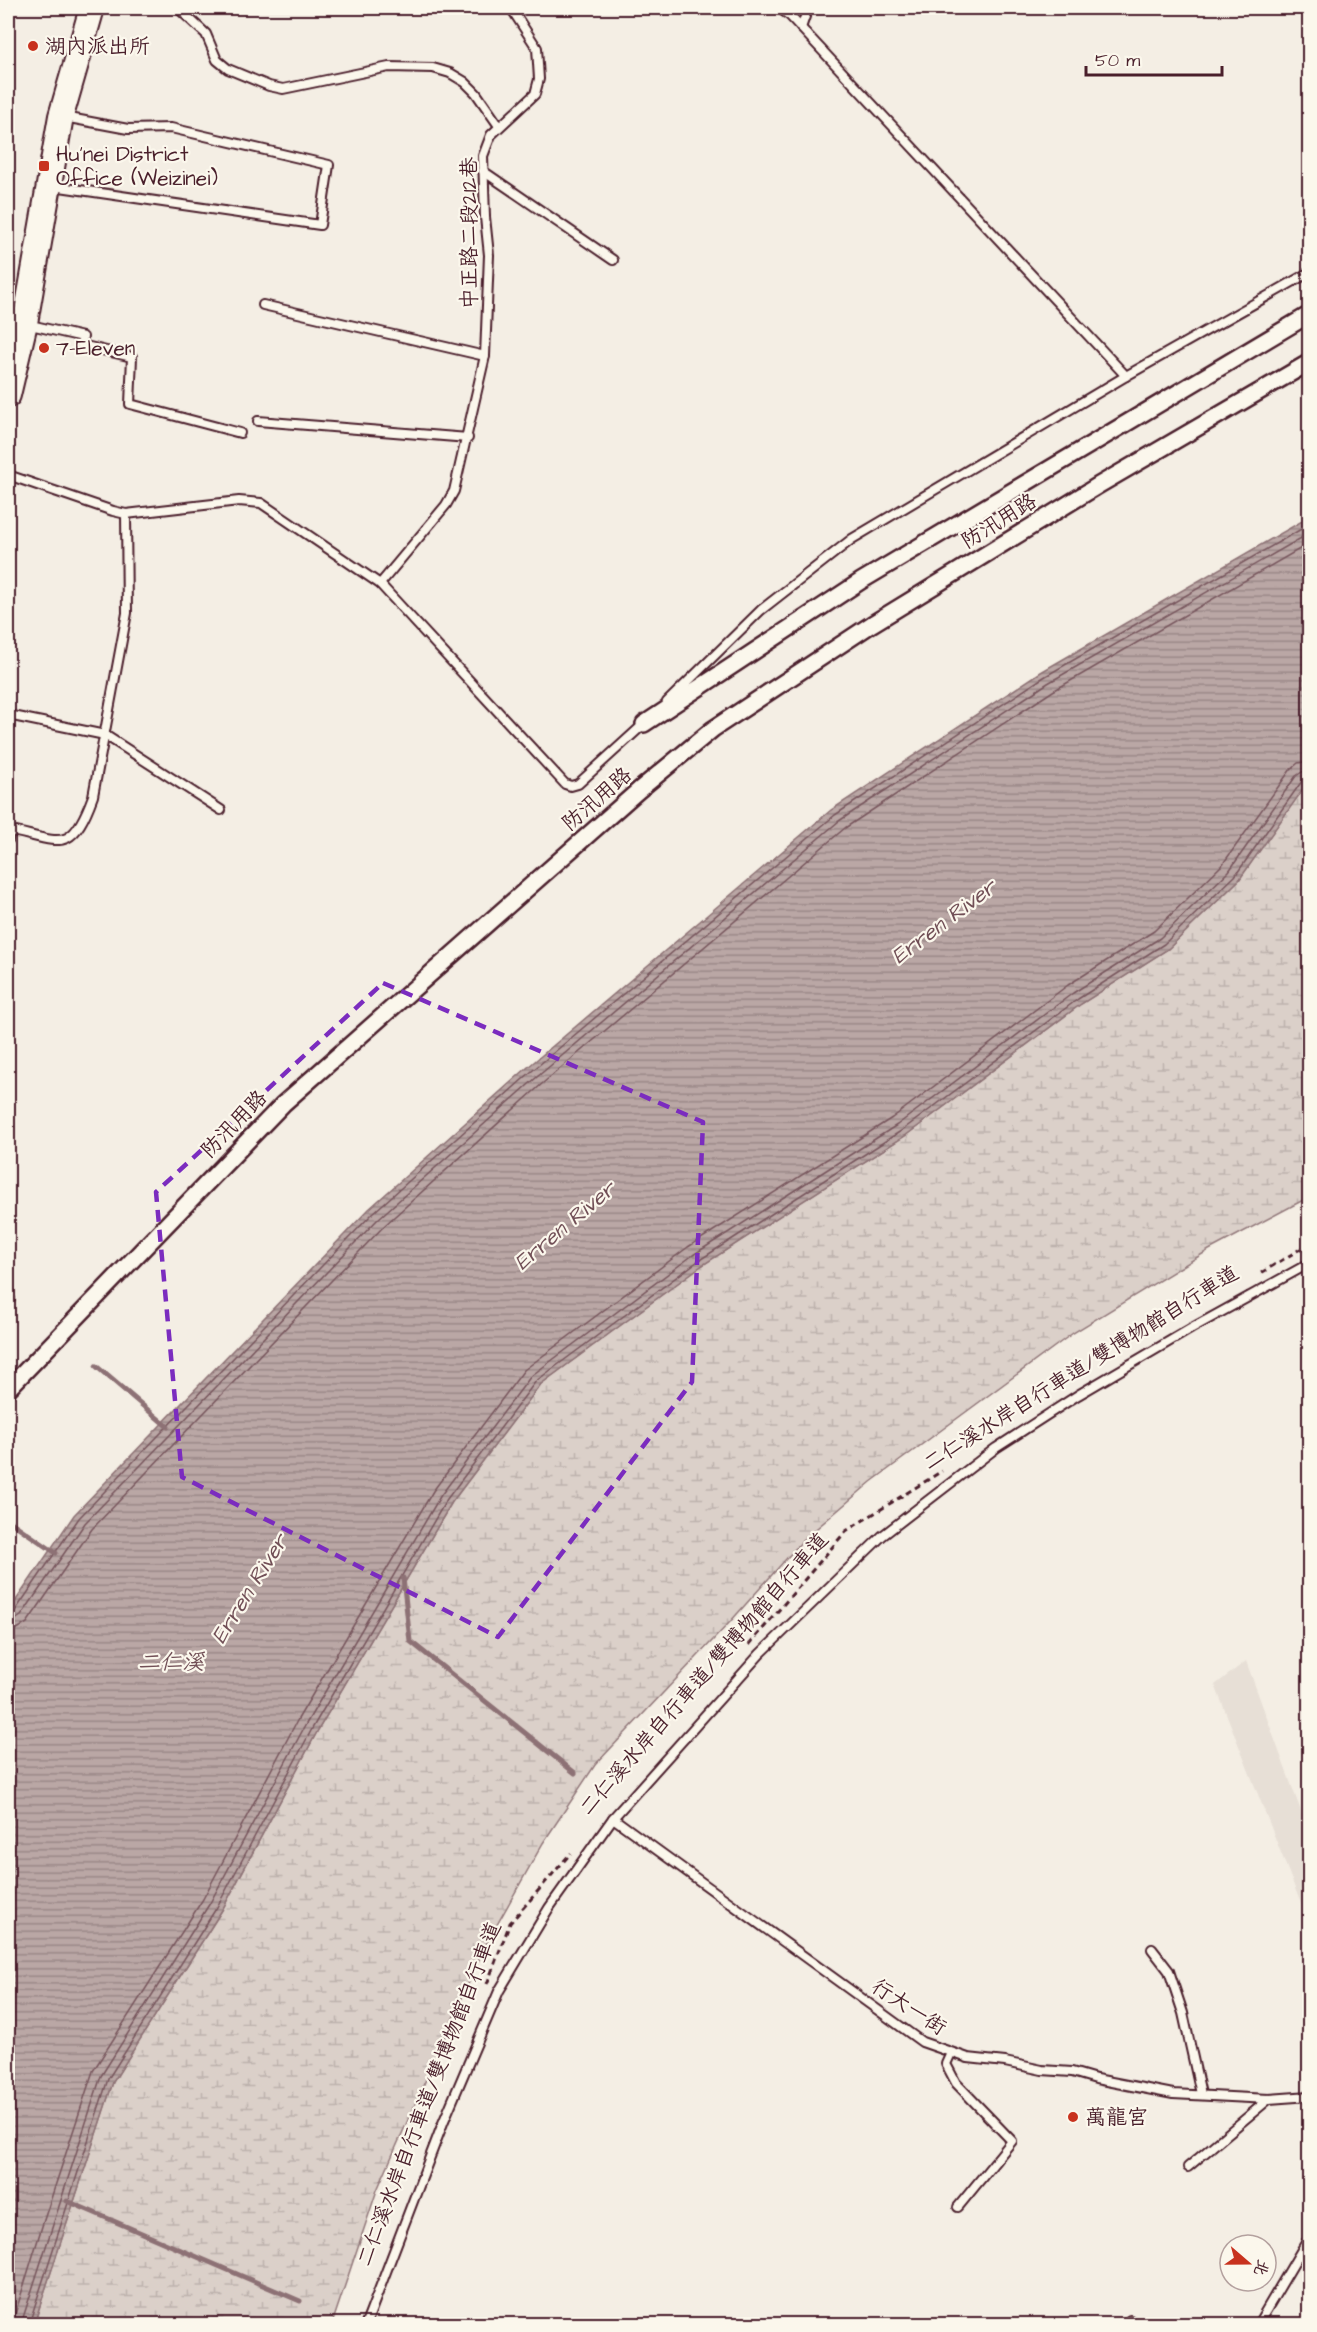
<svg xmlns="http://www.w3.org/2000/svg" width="1317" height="2332" viewBox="0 0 1317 2332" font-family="'Architects Daughter','LXGW WenKai TC',sans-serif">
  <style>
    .built { fill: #e7dfd6 }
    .wetland { fill: url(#wetland-marsh); stroke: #92787a; stroke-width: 1.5 }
    .water { fill: url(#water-rules); stroke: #8d7174; stroke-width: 1.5 }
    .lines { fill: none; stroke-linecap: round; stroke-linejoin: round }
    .shore { stroke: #77555c; stroke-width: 1.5 }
    .stream { stroke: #8d7174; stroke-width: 5 }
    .lane-casing { stroke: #4a1f2b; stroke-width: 12 }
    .street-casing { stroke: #4a1f2b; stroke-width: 20 }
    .primary-casing { stroke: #4a1f2b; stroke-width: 28 }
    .path { stroke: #4a1f2b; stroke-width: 3; stroke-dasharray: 6 4.5; stroke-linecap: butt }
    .lane { stroke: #fbf7ec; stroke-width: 8 }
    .street { stroke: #fbf7ec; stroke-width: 15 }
    .primary { stroke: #fbf7ec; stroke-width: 24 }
    .marked { fill: none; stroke: #7b2cbf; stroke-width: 4.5; stroke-dasharray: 12 8; stroke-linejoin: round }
    .poi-dot { fill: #c8321e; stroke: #fbf7ec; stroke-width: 2 }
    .labels { text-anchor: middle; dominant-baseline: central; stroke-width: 4.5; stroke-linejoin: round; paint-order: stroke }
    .poi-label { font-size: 21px; fill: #4a1f2b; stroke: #fbf7ec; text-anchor: start }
    .street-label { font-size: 21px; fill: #4a1f2b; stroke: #fbf7ec }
    .water-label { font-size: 22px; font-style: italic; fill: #714f56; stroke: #fbf7ec }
  </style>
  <defs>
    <pattern id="wetland-marsh" width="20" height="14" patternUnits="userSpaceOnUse" patternTransform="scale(1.5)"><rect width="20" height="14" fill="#dbd0c9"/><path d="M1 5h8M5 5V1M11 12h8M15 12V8" fill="none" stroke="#bdb2ad"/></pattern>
    <pattern id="water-rules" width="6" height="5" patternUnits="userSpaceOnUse" patternTransform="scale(1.5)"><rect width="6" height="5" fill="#baa7a5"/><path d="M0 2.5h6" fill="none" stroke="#998787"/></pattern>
  </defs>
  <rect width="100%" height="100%" fill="#f4eee4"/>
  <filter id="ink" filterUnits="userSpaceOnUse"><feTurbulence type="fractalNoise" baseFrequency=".0167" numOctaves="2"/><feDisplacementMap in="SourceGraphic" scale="12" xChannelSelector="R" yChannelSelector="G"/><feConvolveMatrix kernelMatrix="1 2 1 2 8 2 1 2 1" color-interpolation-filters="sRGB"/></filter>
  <g filter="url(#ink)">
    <polygon class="built" points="1246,1661 1309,1833 1309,1924 1215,1685"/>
    <polygon class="wetland" points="1309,780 1309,1197 1209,1250 1073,1333 871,1482 803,1540 730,1622 595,1765 543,1843 485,1946 377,2190 332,2324 34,2324 113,2082 222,1910 318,1730 452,1502 541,1384 701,1266 905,1136 1081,1004 1168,949 1239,880"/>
    <polygon class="water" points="1309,517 1309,781 1239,880 1168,949 1081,1004 905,1136 701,1266 541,1384 452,1502 318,1730 222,1910 113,2082 34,2324 8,2324 8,1612 74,1515 369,1209 528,1067 831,810 1041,672"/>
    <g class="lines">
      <g class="shore">
        <polyline points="8,1614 15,1611 79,1518 373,1213 532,1071 835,815 1044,677 1310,524"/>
        <polyline points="8,1622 15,1620 21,1616 85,1523 378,1219 537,1077 839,821 1048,683 1310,533"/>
        <polyline points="8,1631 17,1629 27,1623 92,1529 385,1225 543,1083 845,828 1053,691 1310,543"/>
        <polyline points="12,2324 43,2223 93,2071 203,1899 298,1719 433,1491 524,1370 688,1247 892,1118 1068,985 1154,931 1222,865 1291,769 1298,763 1310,761"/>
        <polyline points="21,2324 101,2076 210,1903 306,1724 441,1495 531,1376 693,1255 897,1125 1073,993 1160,938 1229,871 1296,776 1302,772 1310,770"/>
        <polyline points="29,2324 108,2079 217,1907 313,1727 447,1499 536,1381 698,1261 901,1131 1078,999 1164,944 1235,876 1302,781 1310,778"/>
      </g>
      <g class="stream">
        <polyline points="96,1366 168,1427"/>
        <polyline points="8,1520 56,1553"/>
        <polyline points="403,1578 410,1641 575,1773"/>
        <polyline points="67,2201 300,2301"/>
      </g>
      <g class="lane-casing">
        <g id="lane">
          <polyline points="178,8 206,34 217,60 228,69 269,86 283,89 389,67 433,68 450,73 465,82 476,93 499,126"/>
          <polyline points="779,8 790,16 1126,376"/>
          <polyline points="801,28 808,8"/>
          <polyline points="483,171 613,260"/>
          <polyline points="53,186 320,225 329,165 171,128 128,129 64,117"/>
          <polyline points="263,305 485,356"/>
          <polyline points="8,311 25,314"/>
          <polyline points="26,324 83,337 81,345 132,357 130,404 240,433"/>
          <polyline points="258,421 468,438"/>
          <polyline points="8,475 113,511 126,514 239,501 261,503 380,584 565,784 571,786 578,784 645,723"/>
          <polyline points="380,584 446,505 454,491 485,356 489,255 485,217 483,156 491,135 535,94 539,79 537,48 511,8"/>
          <polyline points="667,702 761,610 852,539 1126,376 1310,272"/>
          <polyline points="8,715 105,735 221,810"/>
          <path d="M8,830C60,841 71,856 93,796L127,613L126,514"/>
          <polyline points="8,840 10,830"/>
          <polyline points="8,1298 10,1299"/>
          <polyline points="613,1818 922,2042 968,2058 1005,2062 1042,2070 1072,2072 1096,2079 1173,2094 1269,2099 1310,2096"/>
          <polyline points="1152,1949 1169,1971 1183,2013 1201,2094"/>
          <polyline points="951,2053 946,2064 956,2083 1012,2141 958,2207"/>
          <polyline points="1188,2167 1269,2099"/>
          <polyline points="366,2324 443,2123 499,1991 549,1908 613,1818 760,1654 882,1536 996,1448 1078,1395 1192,1328 1310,1263"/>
          <polyline points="1130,2324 1130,2320"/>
          <polyline points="1258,2324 1310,2236"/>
        </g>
      </g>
      <g class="street-casing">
        <g id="street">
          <polyline points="644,724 861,581 1310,314"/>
          <polyline points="8,1389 283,1104 639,790 713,729 872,624 1099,485 1310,362"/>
        </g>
      </g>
      <g class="primary-casing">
        <polyline id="primary" points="8,395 25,323 61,116 92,8"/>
      </g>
      <g class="path">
        <polyline points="1261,1273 1310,1243"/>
        <polyline points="749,1645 846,1531 942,1471"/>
        <polyline points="487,1984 510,1923 571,1853"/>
      </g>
      <use href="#lane" class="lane"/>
      <use href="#street" class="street"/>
      <use href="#primary" class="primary"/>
    </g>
  </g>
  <path class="marked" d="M383,983L703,1122L692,1382L498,1637L182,1477L156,1192Z"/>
  <g class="poi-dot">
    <circle cx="33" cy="46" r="6"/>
    <rect x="38" y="160" width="12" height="12" rx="3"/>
    <circle cx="44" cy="348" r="6"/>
    <circle cx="1073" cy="2117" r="6"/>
  </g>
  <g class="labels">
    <g class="poi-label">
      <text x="45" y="46">湖內派出所</text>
      <text x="56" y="154">Hu'nei District<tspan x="56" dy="24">Office (Weizinei)</tspan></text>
      <text x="56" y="348">7-Eleven</text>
      <text x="1085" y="2117">萬龍宮</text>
    </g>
    <g class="street-label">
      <text transform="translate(469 233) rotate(-90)">中正路二段212巷</text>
      <text transform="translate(999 521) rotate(-32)">防汛用路</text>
      <text transform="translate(597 799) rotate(-41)">防汛用路</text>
      <text transform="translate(234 1124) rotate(-46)">防汛用路</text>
      <text transform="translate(1081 1368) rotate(-32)">二仁溪水岸自行車道/雙博物館自行車道</text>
      <text transform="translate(704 1674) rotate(-49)">二仁溪水岸自行車道/雙博物館自行車道</text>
      <text transform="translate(909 2007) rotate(33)">行大一街</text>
      <text transform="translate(429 2094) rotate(-69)">二仁溪水岸自行車道/雙博物館自行車道</text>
    </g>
    <g class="water-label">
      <text transform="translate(944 922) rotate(-37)">Erren River</text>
      <text transform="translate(565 1226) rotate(-40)">Erren River</text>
      <text transform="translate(250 1589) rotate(-58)">Erren River</text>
      <text x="171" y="1662">二仁溪</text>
    </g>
  </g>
  <rect width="1317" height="2332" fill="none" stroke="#fbf7ec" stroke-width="30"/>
  <rect x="15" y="15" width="1287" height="2302" fill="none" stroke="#4a1f2b" stroke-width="2" filter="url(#ink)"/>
  <g transform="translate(1248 2263) rotate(110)"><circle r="28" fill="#fbf7ec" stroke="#b4a19f" stroke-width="1.5"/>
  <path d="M0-4.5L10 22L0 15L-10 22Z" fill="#c8321e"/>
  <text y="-9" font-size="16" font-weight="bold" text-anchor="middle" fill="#4a1f2b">北</text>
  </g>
  <path d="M1086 66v9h136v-9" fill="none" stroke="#4a1f2b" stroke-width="3"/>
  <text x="1095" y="66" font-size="18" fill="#4a1f2b" stroke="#fbf7ec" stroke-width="4.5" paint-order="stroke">50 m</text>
</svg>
